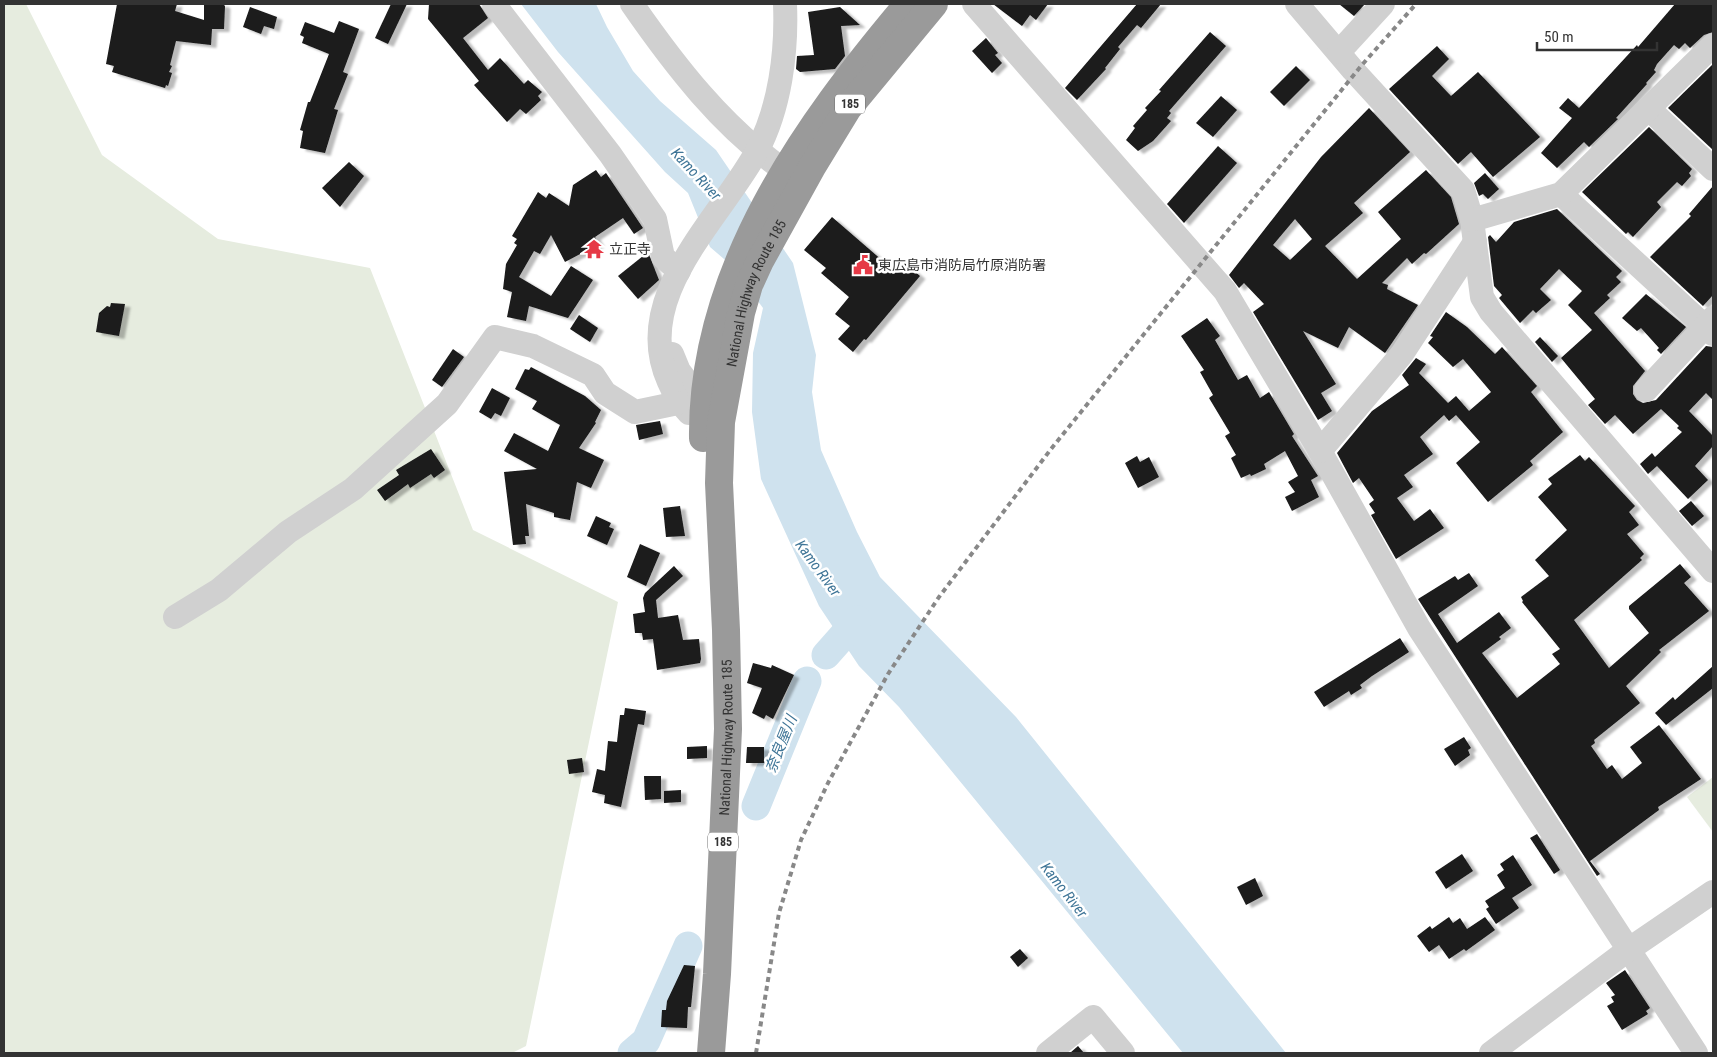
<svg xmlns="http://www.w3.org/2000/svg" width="1717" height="1057" font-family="'Roboto Condensed','Noto Sans JP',sans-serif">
<defs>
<filter id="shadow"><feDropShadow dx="5.5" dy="3" stdDeviation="1" flood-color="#0004"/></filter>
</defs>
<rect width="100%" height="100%" fill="#fff"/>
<g fill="#e6ecdf">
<polygon points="4,4 26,4 102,155 218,239 370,268 473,530 618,602 526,1046 512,1053 4,1053"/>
<polygon points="1713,777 1713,832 1687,797"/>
</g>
<polygon fill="#cfe2ee" points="521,4 596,4 607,27 633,71 660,101 716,150 793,263 816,355 812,392 821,450 857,532 880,577 1016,717 1286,1053 1183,1053 899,707 859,666 819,606 761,479 752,412 753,353 763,308 731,265 710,247 688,193 665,172 558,52"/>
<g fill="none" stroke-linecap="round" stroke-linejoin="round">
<g stroke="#cfe2ee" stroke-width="29">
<polyline points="826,655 857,620"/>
<polyline points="756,806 807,681"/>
<polyline points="632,1053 646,1041 688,946"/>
</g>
</g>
<g fill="#1a1a1a" fill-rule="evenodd" filter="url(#shadow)">
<polygon points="117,4 177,4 175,11 204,20 204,4 223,4 225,6 224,29 212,29 211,45 176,41 170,65 172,66 169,72 172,73 168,86 166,85 165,88 112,72 114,66 106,64"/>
<polygon points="391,4 407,4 388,44 375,38"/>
<polygon points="429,4 479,4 488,18 463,38 488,70 500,58 524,84 528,80 542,92 538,96 541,100 526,114 520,109 507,122 474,85 479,81 428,19"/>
<polygon points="993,4 1048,4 1036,20 1030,15 1022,26"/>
<polygon points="1137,4 1161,4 1141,28 1137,25 1118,47 1120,49 1105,68 1106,69 1077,100 1065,88"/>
<polygon points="1339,4 1365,4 1354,16"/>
<polygon points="1675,4 1713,4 1713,32 1704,35 1690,48 1685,43 1679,49 1674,45 1657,64 1654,70 1656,72 1646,83 1647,84 1616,118 1618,119 1589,147 1584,142 1557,168 1541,153 1572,118 1559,108 1568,98 1579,108 1637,45 1638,47"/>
<polygon points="250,7 277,17 274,29 264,26 261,34 243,27"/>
<polygon points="840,7 860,25 841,26 845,56 835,69 800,72 796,69 797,56 814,55 808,12"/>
<polygon points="339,21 359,29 343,72 348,74 334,109 338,110 325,153 300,148 303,131 300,130 308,102 310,102 329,54 302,43 304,37 300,35 305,22 334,33"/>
<polygon points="1210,32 1226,46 1169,111 1171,113 1167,118 1171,121 1153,141 1138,151 1126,140 1135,128 1133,126 1147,110 1145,108 1161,91 1159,90"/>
<polygon points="986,38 998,53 995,55 1002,63 992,73 972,51"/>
<polygon points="1437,46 1449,59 1432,76 1451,96 1478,72 1540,137 1493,177 1471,152 1458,164 1389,89"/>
<polygon points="1713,64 1713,150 1668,108"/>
<polygon points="1296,66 1310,80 1284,106 1270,92"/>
<polygon points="1221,96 1237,110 1213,137 1196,123"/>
<path d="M1369 108 1410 152 1354 203 1363 213 1325 246 1357 279 1401 239 1378 212 1426 170 1451 197 1459 224 1426 254 1424 253 1412 264 1407 258 1382 283 1388 285 1387 289 1418 305 1385 353 1349 327 1338 348 1303 331 1336 384 1321 393 1332 411 1318 420 1253 312 1264 304 1244 283 1239 288 1229 275 1321 157ZM1295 219 1312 239 1290 260 1273 245Z"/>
<polygon points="1649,127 1692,169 1689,173 1691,176 1682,186 1677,182 1657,202 1661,207 1633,237 1628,232 1626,234 1582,192"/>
<polygon points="1218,146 1237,163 1184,223 1167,204"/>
<polygon points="349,162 364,176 340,207 322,188"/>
<polygon points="596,170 601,177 606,173 643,228 634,234 623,218 595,237 599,244 565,262 551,235 540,254 534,251 519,277 551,296 571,266 593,280 568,318 529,306 526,321 507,317 512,292 503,289 506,264 517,245 514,243 517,239 512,236 538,192 546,198 549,193 569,206 573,185"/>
<polygon points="1485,173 1499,189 1488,199 1483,194 1479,196 1474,183"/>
<polygon points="1713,186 1713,295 1703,306 1650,257 1691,216 1689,214"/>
<polygon points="1557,209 1622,271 1616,277 1621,282 1607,295 1610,298 1594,313 1645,371 1633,386 1633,394 1637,400 1643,403 1656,400 1706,346 1713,347 1713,400 1706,393 1689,411 1713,436 1713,446 1695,466 1708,480 1688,499 1657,466 1648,474 1640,464 1652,453 1655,457 1682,432 1677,428 1679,426 1661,409 1633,434 1615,415 1605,424 1588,405 1595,399 1561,358 1592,330 1568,305 1582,291 1559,269 1540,289 1551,300 1536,313 1533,310 1520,323 1499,298 1502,295 1494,286 1488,237 1490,235 1496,242 1514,222"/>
<polygon points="832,217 891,268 899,258 920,276 866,340 864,339 853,352 838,339 850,326 835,314 849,297 821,273 826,268 804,250"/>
<polygon points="648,252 659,280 638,299 618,276"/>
<polygon points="1646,294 1686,327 1661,354 1657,350 1659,348 1641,328 1637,331 1622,318"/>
<polygon points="111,303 125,304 119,336 96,332 99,313 107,306 110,307"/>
<polygon points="1446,312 1467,327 1495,354 1502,347 1537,386 1531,392 1563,432 1530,461 1533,465 1488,502 1456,463 1480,442 1456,415 1449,421 1444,415 1420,437 1433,454 1404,475 1413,487 1397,498 1414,521 1430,509 1444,528 1396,559 1371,515 1375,513 1369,504 1374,500 1359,478 1353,483 1337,453 1372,411 1409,385 1402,375 1416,358 1426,364 1419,373 1448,403 1456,396 1469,411 1491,392 1463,359 1453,367 1428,343 1433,337 1430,336"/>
<polygon points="579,315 598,328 590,342 570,329"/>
<polygon points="1207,318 1220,336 1215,340 1238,380 1247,375 1260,398 1269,392 1294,434 1292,436 1318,476 1311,480 1319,497 1292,511 1285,497 1295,492 1288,482 1298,476 1285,451 1264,464 1266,469 1251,476 1250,474 1241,478 1231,458 1236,455 1225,436 1230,433 1209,398 1213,395 1200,372 1204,370 1181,336"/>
<polygon points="1540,337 1558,356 1552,362 1535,342"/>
<polygon points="453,349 464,357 442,387 432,380"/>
<polygon points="531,367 585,396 601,410 595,422 596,423 579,448 604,460 591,488 577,482 570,520 554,517 554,513 526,504 529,536 525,536 526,544 513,545 504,472 537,469 504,451 514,433 548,451 560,425 532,409 537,401 515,389 525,369 529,370"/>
<polygon points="492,388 510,398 501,416 495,413 491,419 479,412"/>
<polygon points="660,421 663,434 639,440 636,425"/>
<polygon points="431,449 445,470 434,478 431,474 410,488 408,484 385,501 377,490 399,475 396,470"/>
<polygon points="1580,455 1585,461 1589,457 1635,506 1629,512 1639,525 1627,534 1644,554 1640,558 1642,560 1574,620 1609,668 1649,633 1629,609 1629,606 1680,564 1691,577 1684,583 1709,611 1659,650 1661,652 1626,686 1640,703 1594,740 1595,743 1591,746 1607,769 1612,765 1622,779 1642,763 1630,747 1659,725 1701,779 1658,807 1659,810 1590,861 1600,874 1597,876 1418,599 1455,576 1458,580 1469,573 1478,586 1438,614 1457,643 1499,612 1511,628 1499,637 1501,639 1482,653 1517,698 1560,664 1552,654 1560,649 1522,602 1523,601 1521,597 1549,576 1535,560 1567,530 1538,497 1552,484 1548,479"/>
<polygon points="1137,456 1140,462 1149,457 1159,477 1138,488 1125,463"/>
<polygon points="1691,501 1704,516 1692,526 1679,511"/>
<polygon points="680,506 685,536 666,537 663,508"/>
<polygon points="596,516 611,523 609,527 614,529 607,545 587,536"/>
<polygon points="640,544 660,553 646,586 627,577"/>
<polygon points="674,566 683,576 656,600 658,618 678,615 683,640 699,639 701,659 700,663 657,670 653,639 643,640 642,633 635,633 633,614 645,612 643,598 645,593"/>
<polygon points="1400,638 1409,652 1372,676 1360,685 1362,688 1351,695 1349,691 1324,707 1314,692"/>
<polygon points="753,663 771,668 772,665 794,675 773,719 766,715 764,719 752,713 762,688 747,683"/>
<polygon points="1713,666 1713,688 1666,725 1655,713 1673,697 1675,700"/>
<polygon points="625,708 646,711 644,725 638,724 621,807 604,803 605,795 592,792 597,769 605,771 608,741 617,742 620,715 624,715"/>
<polygon points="1464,737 1471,748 1468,750 1470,755 1455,766 1444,749"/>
<polygon points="707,746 707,758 687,759 687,747"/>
<polygon points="747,747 764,747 764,763 746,763"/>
<polygon points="582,758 584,772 569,774 567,760"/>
<polygon points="644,776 661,776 661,799 645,800"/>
<polygon points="681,790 681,802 664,803 664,791"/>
<polygon points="1537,834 1560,870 1554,874 1530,838"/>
<polygon points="1462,854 1473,871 1446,889 1435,872"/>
<polygon points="1513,855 1532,885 1512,898 1519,908 1496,924 1486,909 1489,907 1485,901 1505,888 1497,875 1504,870 1500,864"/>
<polygon points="1255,878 1263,896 1246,905 1237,887"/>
<polygon points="1449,917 1453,923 1460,918 1467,929 1485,917 1495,930 1466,951 1464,949 1449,959 1439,945 1429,952 1417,936 1430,926 1432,929"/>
<polygon points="1020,949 1028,958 1018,967 1010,957"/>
<polygon points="684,965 695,966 691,1007 688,1007 687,1028 661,1027 662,1010 666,1010 667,1001"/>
<polygon points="1625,970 1650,1008 1646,1011 1648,1014 1622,1030 1607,1006 1614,1002 1611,997 1615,995 1606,983"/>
<polygon points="1078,1046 1084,1053 1070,1053"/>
</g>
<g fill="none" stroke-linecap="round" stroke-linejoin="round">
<g stroke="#d0d0d0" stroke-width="24">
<polyline points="494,4 610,154 655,219 663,257 679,271"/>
<path d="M632 4C675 66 722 127 785 171"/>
<polyline points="974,4 1225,291 1320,451 1419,628 1696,1053"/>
<polyline points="1297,4 1353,70 1463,190 1472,220 1482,297 1491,312 1713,571"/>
<polyline points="1339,52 1383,4"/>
<polyline points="1650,110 1713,169"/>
<polyline points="1561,194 1713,334"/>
<polyline points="1472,220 1561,194 1713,45"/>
<polyline points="672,354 679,371 704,404 717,407"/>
<polyline points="1646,390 1713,318"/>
<path d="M689 413C679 403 674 394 669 382 630 297 720 219 757 151 780 108 787 52 785 4"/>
<polyline points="1320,451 1402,354 1475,242"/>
<polyline points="175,617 219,590 288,532 353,489 447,404 495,337 533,346 593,375 605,393 635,412 678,403"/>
<polyline points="1048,1053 1093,1017 1123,1053"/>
<polyline points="1491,1053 1628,950 1713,892"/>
</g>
<g stroke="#9a9a9a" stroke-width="28">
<path d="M703 438C701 271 805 126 908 4"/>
<path id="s1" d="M711 1053 717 974 728 729 726 630 719 483 721 422 741 313 749 285 760 261 812 167 848 108 934 4"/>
</g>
<polyline stroke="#888" stroke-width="4" stroke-dasharray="5 4" stroke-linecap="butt" points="756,1053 779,913 801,840 828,783 888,674 939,597 1051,449 1361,66 1416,4"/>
</g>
<defs>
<symbol id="temple-bare" viewBox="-9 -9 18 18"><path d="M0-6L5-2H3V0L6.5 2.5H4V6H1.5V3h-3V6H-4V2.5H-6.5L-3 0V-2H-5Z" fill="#e63946" stroke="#fff" stroke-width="2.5" paint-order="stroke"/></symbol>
<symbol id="civic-bare" viewBox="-9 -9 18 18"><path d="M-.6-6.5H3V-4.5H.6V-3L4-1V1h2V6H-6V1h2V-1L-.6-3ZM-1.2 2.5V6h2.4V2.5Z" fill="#e63946" stroke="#fff" stroke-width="2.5" paint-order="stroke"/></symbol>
</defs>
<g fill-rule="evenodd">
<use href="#temple-bare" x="580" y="235" width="28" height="28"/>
<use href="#civic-bare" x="849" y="251" width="28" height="28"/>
</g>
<g text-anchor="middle" stroke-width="5" stroke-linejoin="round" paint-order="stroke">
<g fill="#fff" stroke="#707070" stroke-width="1">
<rect x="835" y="94.5" width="30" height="19" rx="4"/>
<rect x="708" y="832.5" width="30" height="19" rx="4"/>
</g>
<g font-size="12" font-weight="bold" fill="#333">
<text x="850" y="108">185</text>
<text x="723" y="846">185</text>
</g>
<g font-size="14" fill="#333" stroke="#fff" text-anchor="start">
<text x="609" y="254">立正寺</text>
<text x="878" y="270">東広島市消防局竹原消防署</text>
</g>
<g font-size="14" fill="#333" stroke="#fff">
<text dy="5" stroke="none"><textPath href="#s1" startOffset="766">National Highway Route 185</textPath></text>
<text dy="5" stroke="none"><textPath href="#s1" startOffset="316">National Highway Route 185</textPath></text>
</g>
<g font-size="15" font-style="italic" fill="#3f7597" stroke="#fff">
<text transform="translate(696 174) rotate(47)" y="5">Kamo River</text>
<text transform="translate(818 568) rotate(54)" y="5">Kamo River</text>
<text transform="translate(781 744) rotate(-68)" y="5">奈良屋川</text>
<text transform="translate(1064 890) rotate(52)" y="5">Kamo River</text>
</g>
</g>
<rect width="1717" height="1057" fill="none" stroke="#333333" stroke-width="10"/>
<path d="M1537 42v8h120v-8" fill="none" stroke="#333333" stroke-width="2.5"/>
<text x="1544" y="42" font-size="15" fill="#333333" stroke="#ffffff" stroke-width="4" paint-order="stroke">50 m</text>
</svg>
